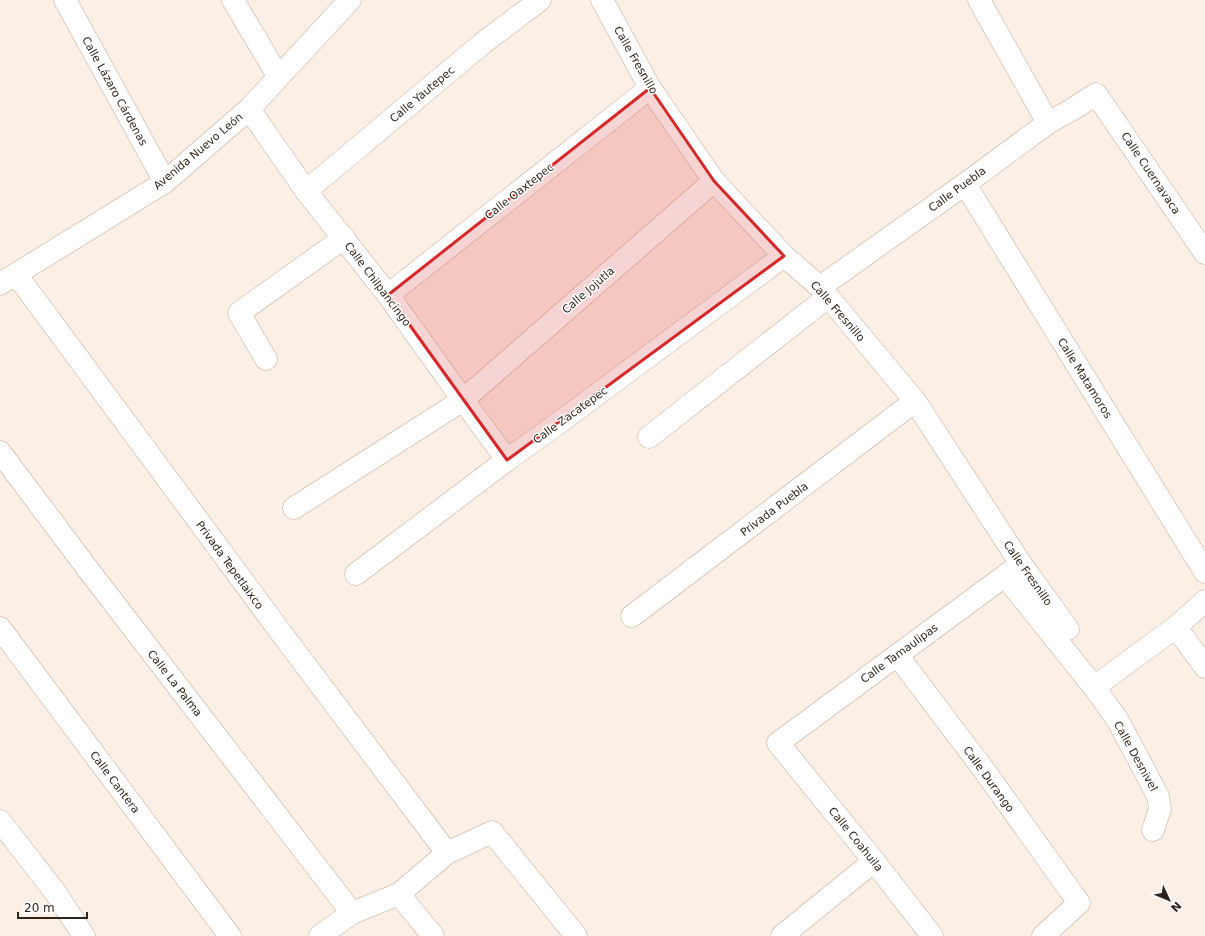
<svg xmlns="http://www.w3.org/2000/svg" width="1205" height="936" font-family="'DejaVu Sans',sans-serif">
<rect width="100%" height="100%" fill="#fcf0e6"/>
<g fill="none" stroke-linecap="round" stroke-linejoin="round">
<defs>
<g id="minor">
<polyline points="65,0 165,182"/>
<polyline points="233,0 278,76"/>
<polyline points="602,0 650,88 714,181 784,256 820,287 915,401 1021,564 1068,629"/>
<polyline points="979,0 1048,123"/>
<polyline points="249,109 306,191 388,295 463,400 507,460"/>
<polyline points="965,184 1205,572"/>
<polyline points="306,191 483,43 540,0"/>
<polyline points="16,274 282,634 447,853"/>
<polyline points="820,287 965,184 1048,123 1073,109 1096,94 1205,253"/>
<polyline points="388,295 650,88"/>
<polyline points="266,359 239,313 344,238"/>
<polyline points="649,437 828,297"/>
<polyline points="0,452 90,572 352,913"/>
<polyline points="294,508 463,400 714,181"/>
<polyline points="356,574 507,460 549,430 784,256"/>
<polyline points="1005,576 1094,687 1117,719 1158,796 1160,809 1153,830"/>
<polyline points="632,616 915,401"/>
<polyline points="1176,627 1205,667"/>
<polyline points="0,628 230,936"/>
<polyline points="897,655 984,770 1079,903 1043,936"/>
<polyline points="1094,687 1176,627 1205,601"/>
<polyline points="0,821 55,892 84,936"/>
<polyline points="399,894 433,936"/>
<polyline points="320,936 352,913 399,894 447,853 492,832 576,936"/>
<polyline points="782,936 874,861"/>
<polyline points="932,936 874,861 778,743 1021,564"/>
</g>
<polyline id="major" points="0,284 165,182 249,109 350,0"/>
</defs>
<use href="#minor" stroke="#c5a892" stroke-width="23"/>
<use href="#major" stroke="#c5a892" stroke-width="23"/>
<use href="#minor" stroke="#fff" stroke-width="22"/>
<use href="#major" stroke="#fff" stroke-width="22"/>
</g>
<path fill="#d62828" fill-opacity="0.2" stroke="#d62828" stroke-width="3" stroke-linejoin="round" d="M650 88 714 181 784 256 507 460 388 295Z"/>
<g text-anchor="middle" stroke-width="3" stroke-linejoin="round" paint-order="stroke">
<g font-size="11" fill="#2f241b" stroke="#fff">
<text transform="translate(636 60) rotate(60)" y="4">Calle Fresnillo</text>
<text transform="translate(115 91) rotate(61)" y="4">Calle Lázaro Cárdenas</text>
<text transform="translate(422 94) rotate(-40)" y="4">Calle Yautepec</text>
<text transform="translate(198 151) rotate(-40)" y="4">Avenida Nuevo León</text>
<text transform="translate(1151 173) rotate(56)" y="4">Calle Cuernavaca</text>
<text transform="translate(957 189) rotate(-36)" y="4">Calle Puebla</text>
<text transform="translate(519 191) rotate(-38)" y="4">Calle Oaxtepec</text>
<text transform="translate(378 284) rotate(53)" y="4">Calle Chilpancingo</text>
<text transform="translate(588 290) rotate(-41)" y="4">Calle Jojutla</text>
<text transform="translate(838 311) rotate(49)" y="4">Calle Fresnillo</text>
<text transform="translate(1085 378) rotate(58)" y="4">Calle Matamoros</text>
<text transform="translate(570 415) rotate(-36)" y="4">Calle Zacatepec</text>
<text transform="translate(774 509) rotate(-37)" y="4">Privada Puebla</text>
<text transform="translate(230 565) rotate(54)" y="4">Privada Tepetlaixco</text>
<text transform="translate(1028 573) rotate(55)" y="4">Calle Fresnillo</text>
<text transform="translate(899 653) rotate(-36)" y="4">Calle Tamaulipas</text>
<text transform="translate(175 683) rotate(52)" y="4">Calle La Palma</text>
<text transform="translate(1136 756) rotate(61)" y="4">Calle Desnivel</text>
<text transform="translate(989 779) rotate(54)" y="4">Calle Durango</text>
<text transform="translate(115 782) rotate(53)" y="4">Calle Cantera</text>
<text transform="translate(856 839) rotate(51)" y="4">Calle Coahuila</text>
</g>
</g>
<g transform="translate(1169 900) rotate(134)" stroke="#ffffff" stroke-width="3" paint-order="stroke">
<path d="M0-3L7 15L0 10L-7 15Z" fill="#2f241b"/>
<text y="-6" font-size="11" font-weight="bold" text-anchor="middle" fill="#2f241b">N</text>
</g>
<path d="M18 912v6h69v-6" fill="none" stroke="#2f241b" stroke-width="2"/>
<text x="24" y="912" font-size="12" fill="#2f241b" stroke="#ffffff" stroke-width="3" paint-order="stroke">20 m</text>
</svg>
